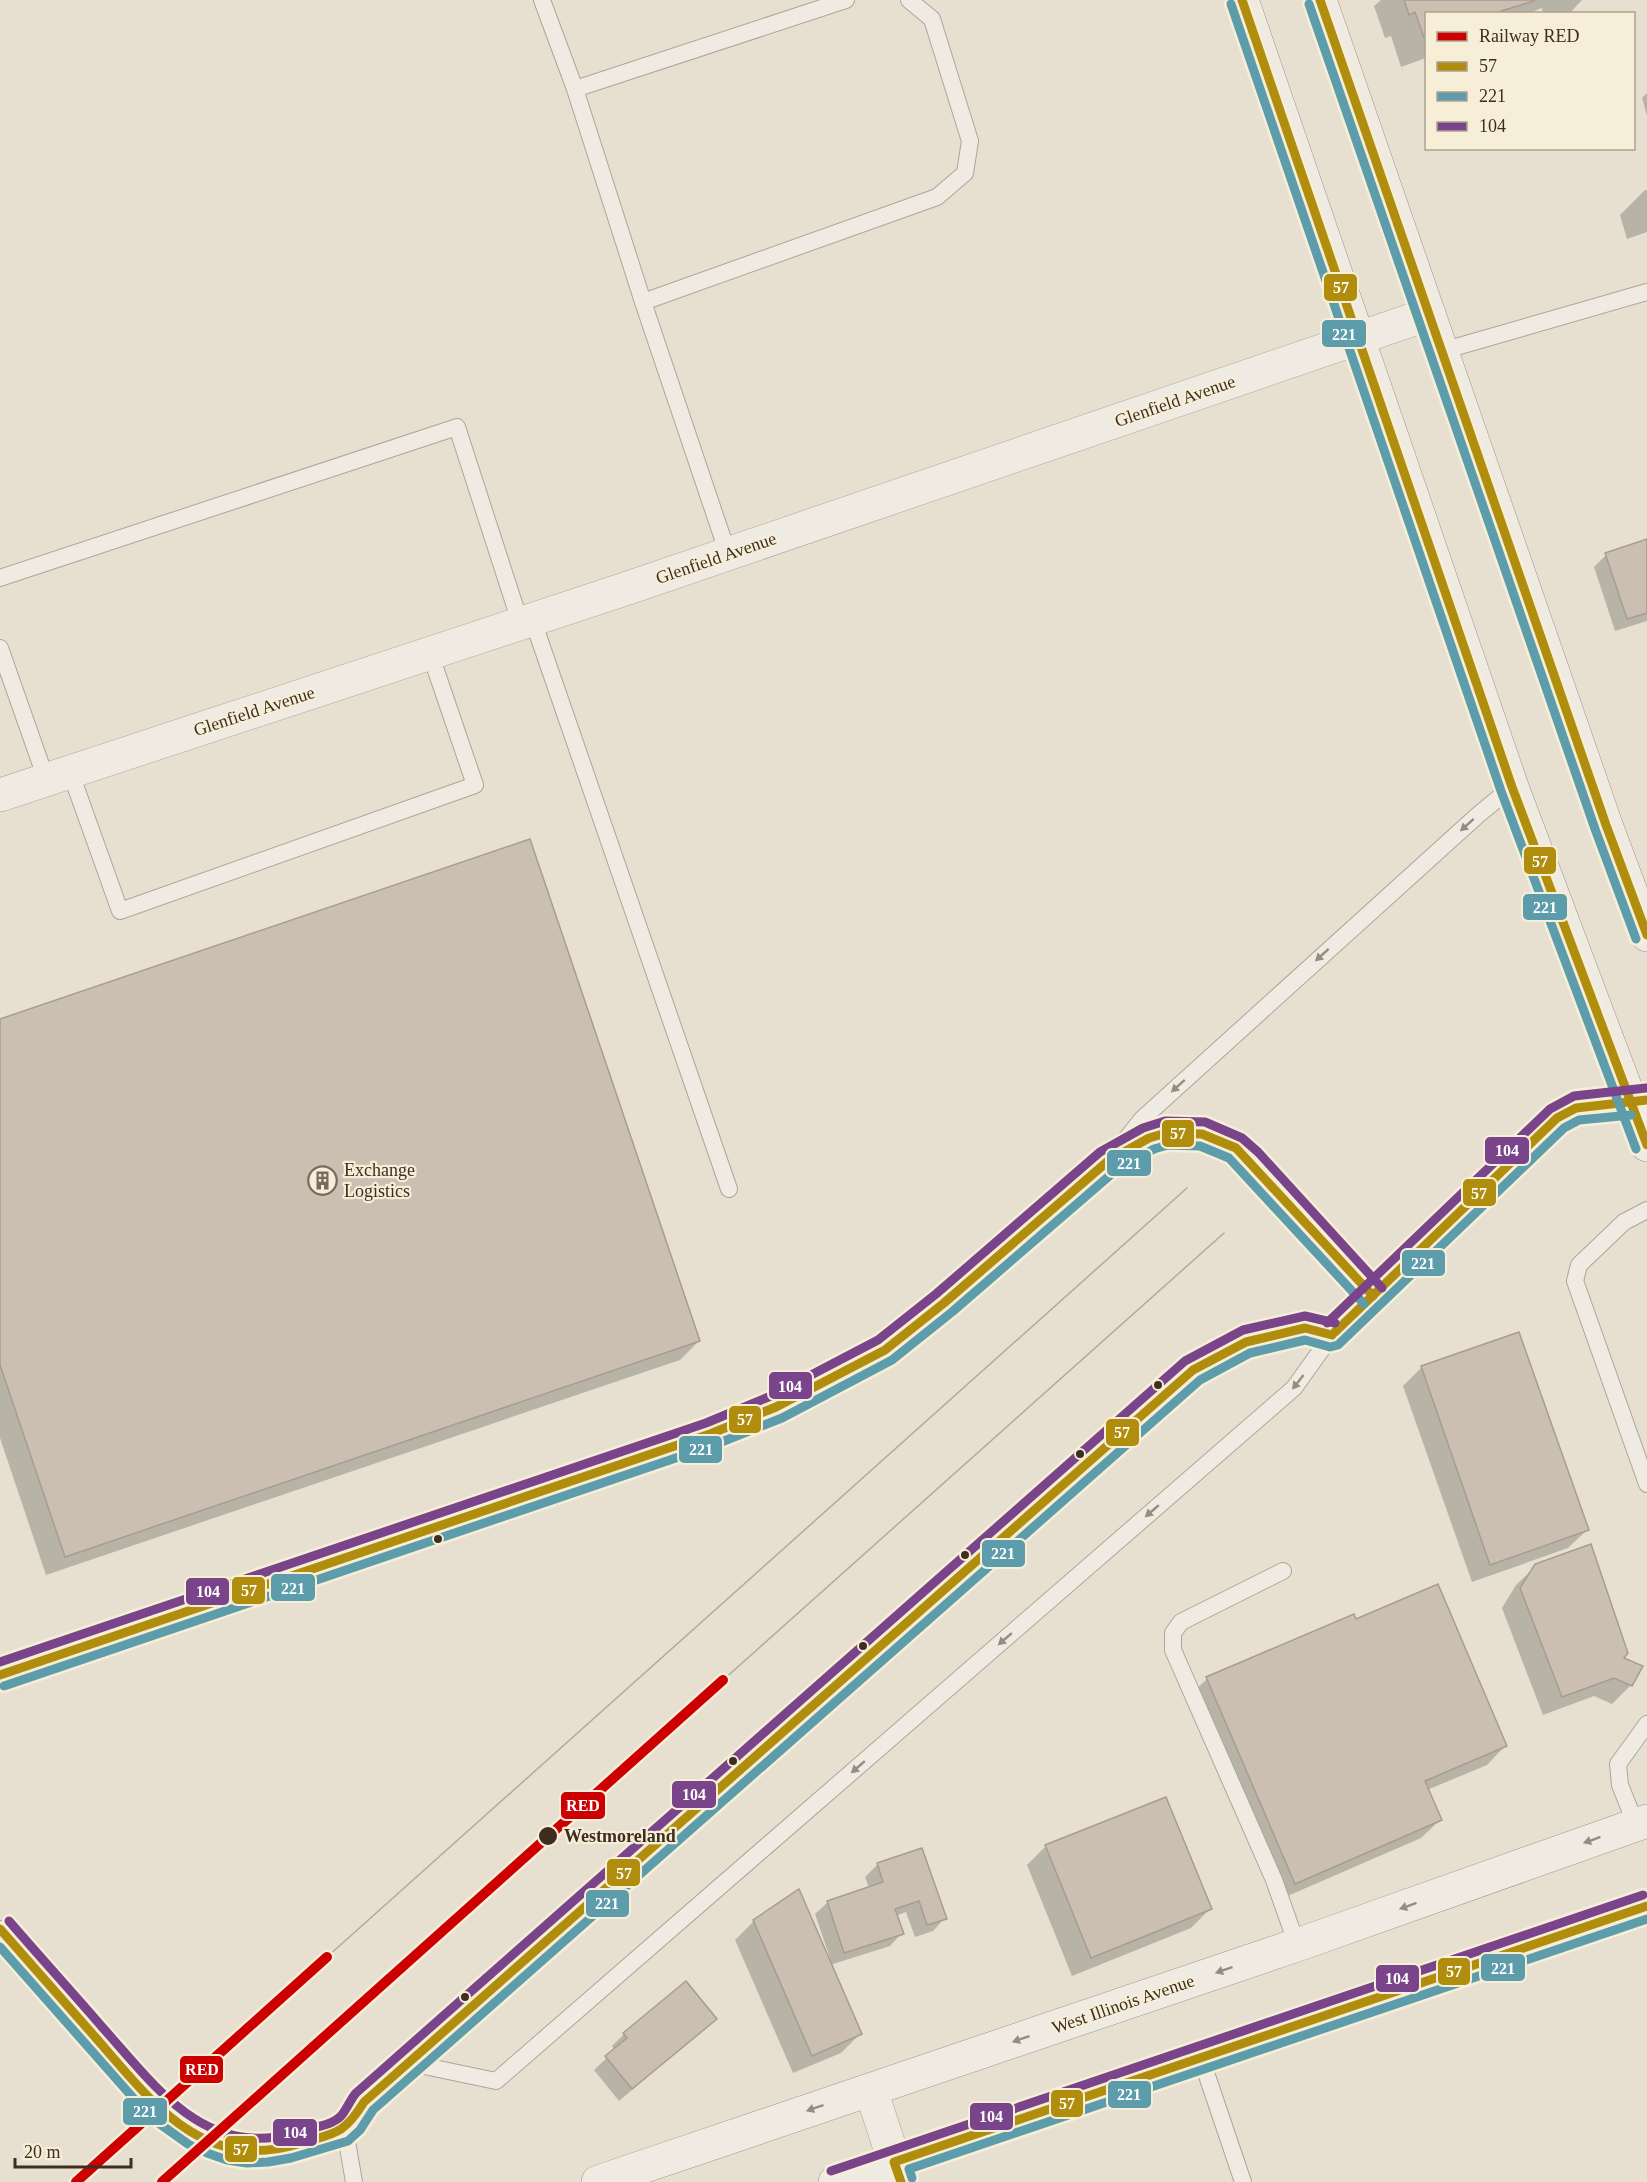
<svg xmlns="http://www.w3.org/2000/svg" width="1647" height="2182" font-family="Georgia,serif">
<rect width="100%" height="100%" fill="#e7e0d1"/>
<g fill="#0003">
<polygon points="1381,0 1582,0 1569,14 1543,14 1542,8 1527,14 1523,14 1522,11 1519,14 1426,14 1426,58 1401,67 1391,36 1385,38 1374,6"/>
<polygon points="1647,93 1647,116 1642,98"/>
<polygon points="1645,190 1647,190 1647,232 1627,239 1620,215"/>
<polygon points="1647,541 1647,621 1615,631 1594,567 1606,555"/>
<polygon points="0,1021 699,1341 680,1360 46,1575 0,1438"/>
<polygon points="1422,1367 1587,1530 1568,1548 1472,1582 1403,1386"/>
<polygon points="1536,1566 1622,1659 1631,1685 1612,1704 1594,1696 1543,1715 1502,1608 1516,1585"/>
<polygon points="1207,1679 1505,1746 1487,1765 1427,1790 1440,1820 1421,1838 1276,1901 1188,1697"/>
<polygon points="1046,1846 1210,1909 1191,1928 1072,1976 1027,1865"/>
<polygon points="878,1864 945,1918 933,1931 915,1937 906,1912 896,1916 902,1933 890,1946 830,1965 860,2034 841,2053 793,2073 735,1940 754,1921 827,1958 830,1958 815,1914 828,1902 869,1888 865,1877"/>
<polygon points="715,2019 619,2101 594,2070 615,2050 612,2046 624,2034"/>
</g>
<g fill="#cbbfb2" stroke="#a89c90" stroke-width="1.5">
<polygon points="1404,0 1534,0 1534,1 1501,11 1502,14 1426,14 1426,43 1415,12 1409,15"/>
<polygon points="1647,539 1647,613 1627,619 1605,553"/>
<polygon points="530,839 700,1341 65,1557 0,1365 0,1019"/>
<polygon points="1519,1332 1589,1530 1490,1565 1421,1366"/>
<polygon points="1591,1544 1628,1653 1624,1658 1643,1666 1632,1686 1614,1678 1562,1697 1520,1588 1535,1564"/>
<polygon points="1438,1584 1507,1746 1425,1781 1442,1820 1295,1884 1206,1677 1354,1614 1356,1619"/>
<polygon points="1166,1797 1212,1909 1091,1958 1045,1845"/>
<polygon points="922,1848 947,1919 927,1925 919,1901 895,1909 904,1934 844,1953 827,1901 883,1882 877,1863"/>
<polygon points="799,1889 862,2034 812,2056 753,1920"/>
<polygon points="686,1981 717,2019 632,2089 605,2056 627,2038 623,2033"/>
</g>
<g fill="none" stroke-linecap="round" stroke-linejoin="round">
<defs>
<g id="service">
<polyline points="542,0 575,89 643,302 728,554"/>
<polyline points="575,89 846,0"/>
<polyline points="643,302 937,197 965,173 970,141 932,19 909,0"/>
<polyline points="1442,351 1647,292"/>
<polyline points="0,578 457,427 520,622"/>
<polyline points="532,618 729,1189"/>
<polyline points="0,648 46,779"/>
<polyline points="70,771 120,911 475,785 430,653"/>
<polyline points="1114,1154 1142,1119 1478,815 1512,787"/>
<polyline points="1647,1210 1624,1222 1579,1265 1575,1281 1647,1484"/>
<polyline points="1283,1571 1181,1622 1173,1633 1173,1650 1274,1880 1297,1945"/>
<polyline points="0,1675 710,1434 776,1407 885,1350 944,1303 1108,1161 1149,1138 1166,1133 1202,1134 1219,1140 1236,1148 1249,1160 1373,1296"/>
<polyline points="1636,1825 1620,1785 1618,1764 1647,1724"/>
<path d="M0 1929 158 2108C210 2149 246 2163 311 2140 320 2137 338 2135 345 2128 353 2122 359 2110 364 2102L1193 1370 1246 1342 1305 1328 1332 1335"/>
<polyline points="1201,2058 1243,2182"/>
<polyline points="410,2063 496,2081 1294,1388 1332,1335 1557,1118 1576,1108 1630,1103"/>
<polyline points="345,2130 354,2182"/>
</g>
<polyline id="minor" points="871,2090 901,2182"/>
<polyline id="tertiary" points="0,795 628,588 1429,314"/>
<g id="secondary">
<polyline points="1242,0 1512,787 1647,1145"/>
<polyline points="1320,0 1606,825 1647,935"/>
<polyline points="598,2182 1297,1945 1647,1821"/>
<polyline points="835,2182 1647,1906"/>
</g>
</defs>
<use href="#service" stroke="#ada599" stroke-width="18"/>
<use href="#minor" stroke="#ada599" stroke-width="34"/>
<use href="#tertiary" stroke="#ada599" stroke-width="34"/>
<use href="#secondary" stroke="#9c958a" stroke-width="34"/>
<use href="#service" stroke="#efebe3" stroke-width="16"/>
<use href="#minor" stroke="#efebe3" stroke-width="33"/>
<use href="#tertiary" stroke="#efebe3" stroke-width="33"/>
<use href="#secondary" stroke="#efebe3" stroke-width="33"/>
<g stroke="#afaaa2" stroke-width="1.5">
<polyline points="723,1680 1224,1233"/>
<polyline points="327,1957 1187,1188"/>
</g>
<defs>
<g id="bus-1">
<polyline points="1242,0 1512,787 1647,1145"/>
<polyline points="1320,0 1606,825 1647,935"/>
<polyline points="1335,1332 1557,1118 1576,1108 1647,1100"/>
<polyline points="0,1675 710,1434 776,1407 885,1350 944,1303 1108,1161 1149,1138 1166,1133 1202,1134 1236,1148 1373,1296"/>
<path d="M0 1929C32 1965 64 2002 96 2038 152 2102 202 2173 298 2144 334 2133 343 2136 364 2102L1193 1370 1246 1342 1305 1328 1332 1335"/>
<polyline points="901,2182 894,2162 1647,1906"/>
</g>
<g id="bus-2">
<polyline points="1231,4 1501,791 1636,1149"/>
<polyline points="1309,4 1595,829 1636,939"/>
<polyline points="4,1686 714,1445 782,1418 892,1360 952,1312 1115,1171 1154,1149 1168,1145 1200,1146 1229,1158 1364,1304"/>
<polyline points="0,1947 150,2117 188,2144 207,2153 227,2160 247,2163 268,2162 291,2158 348,2141 360,2130 373,2110 1200,1380 1250,1353 1305,1340 1330,1347 1338,1345 1564,1128 1579,1120 1631,1115"/>
<polyline points="912,2178 909,2169 1647,1919"/>
</g>
<g id="bus-3">
<polyline points="1327,1323 1550,1109 1574,1096 1646,1088"/>
<polyline points="0,1662 706,1423 771,1396 878,1340 936,1294 1100,1152 1143,1128 1165,1121 1205,1122 1242,1138 1258,1152 1382,1288"/>
<path d="M9 1921C40 1957 72 1992 103 2028 155 2086 205 2159 294 2133 308 2128 330 2127 341 2116 347 2109 350 2100 356 2093L1185 1361 1243 1330 1305 1316 1335 1323"/>
<polyline points="831,2171 1643,1895"/>
</g>
</defs>
<use href="#bus-1" stroke="#f7eed8" stroke-width="14"/>
<use href="#bus-2" stroke="#f7eed8" stroke-width="14"/>
<use href="#bus-3" stroke="#f7eed8" stroke-width="14"/>
<use href="#bus-1" stroke="#b18d0d" stroke-width="9"/>
<use href="#bus-2" stroke="#5d9dab" stroke-width="9"/>
<use href="#bus-3" stroke="#794489" stroke-width="9"/>
<defs>
<g id="rail-1">
<polyline points="76,2182 327,1957"/>
<polyline points="162,2182 723,1680"/>
</g>
</defs>
<use href="#rail-1" stroke="#f7eed8" stroke-width="15"/>
<use href="#rail-1" stroke="#c00" stroke-width="10"/>
</g>
<defs><path id="oneway-solid" d="M-6-.8H1V-3.2L6.5 0L1 3.2V.8H-6Z" transform="scale(1.5)"/></defs>
<g fill="#968c82">
<use href="#oneway-solid" transform="translate(1467 825) rotate(138)"/>
<use href="#oneway-solid" transform="translate(1322 955) rotate(138)"/>
<use href="#oneway-solid" transform="translate(1178 1086) rotate(138)"/>
<use href="#oneway-solid" transform="translate(1298 1382) rotate(128)"/>
<use href="#oneway-solid" transform="translate(1152 1511) rotate(139)"/>
<use href="#oneway-solid" transform="translate(1005 1639) rotate(139)"/>
<use href="#oneway-solid" transform="translate(858 1767) rotate(139)"/>
<use href="#oneway-solid" transform="translate(1592 1840) rotate(160)"/>
<use href="#oneway-solid" transform="translate(1408 1906) rotate(160)"/>
<use href="#oneway-solid" transform="translate(1224 1970) rotate(161)"/>
<use href="#oneway-solid" transform="translate(1021 2039) rotate(161)"/>
<use href="#oneway-solid" transform="translate(815 2108) rotate(161)"/>
</g>
<defs>
<symbol id="building-ring" viewBox="-11 -11 22 22"><circle r="9.5" fill="#f7eed8" stroke="#786c5e" stroke-width="1.5"/><path d="M-4-6H4V6H1V3H-1V6H-4ZM-2.5-4.3h1.7v1.8h-1.7ZM.8-4.3h1.7v1.8H.8ZM-2.5-1h1.7V.8h-1.7ZM.8-1h1.7V.8H.8Z" fill="#786c5e"/></symbol>
</defs>
<g fill-rule="evenodd">
<use href="#building-ring" x="306" y="1164" width="33" height="33"/>
</g>
<g fill="#3d2e20" stroke="#f7eed8" stroke-width="2">
<circle cx="1158" cy="1385" r="5"/>
<circle cx="1080" cy="1454" r="5"/>
<circle cx="438" cy="1539" r="5"/>
<circle cx="965" cy="1555" r="5"/>
<circle cx="863" cy="1646" r="5"/>
<circle cx="733" cy="1761" r="5"/>
<circle cx="548" cy="1836" r="10"/>
<circle cx="465" cy="1997" r="5"/>
</g>
<g text-anchor="middle" stroke-width="4.5" stroke-linejoin="round" paint-order="stroke">
<g font-size="18" fill="#3d2e20" stroke="#f7eed8">
<text transform="translate(1175 401) rotate(-19)" y="6">Glenfield Avenue</text>
<text transform="translate(716 558) rotate(-19)" y="6">Glenfield Avenue</text>
<text transform="translate(254 711) rotate(-18)" y="6">Glenfield Avenue</text>
<text transform="translate(1123 2004) rotate(-19)" y="6">West Illinois Avenue</text>
</g>
<g font-size="18" fill="#3d2e20" stroke="#f7eed8" text-anchor="start">
<text x="344" y="1176">Exchange<tspan x="344" dy="21">Logistics</tspan></text>
</g>
<g font-size="18" font-weight="bold" fill="#3d2e20" stroke="#f7eed8" text-anchor="start">
<text x="564" y="1842">Westmoreland</text>
</g>
</g>
<g stroke="#f7eed8" stroke-width="2">
<rect x="1323" y="273" width="35" height="29" rx="6" fill="#b18d0d"/>
<rect x="1321" y="319" width="46" height="29" rx="6" fill="#5d9dab"/>
<rect x="1523" y="846" width="34" height="29" rx="6" fill="#b18d0d"/>
<rect x="1522" y="893" width="46" height="28" rx="6" fill="#5d9dab"/>
<rect x="1161" y="1119" width="34" height="29" rx="6" fill="#b18d0d"/>
<rect x="1484" y="1136" width="46" height="29" rx="6" fill="#794489"/>
<rect x="1106" y="1149" width="46" height="28" rx="6" fill="#5d9dab"/>
<rect x="1462" y="1178" width="35" height="29" rx="6" fill="#b18d0d"/>
<rect x="1401" y="1249" width="45" height="28" rx="6" fill="#5d9dab"/>
<rect x="768" y="1371" width="45" height="29" rx="6" fill="#794489"/>
<rect x="728" y="1405" width="34" height="29" rx="6" fill="#b18d0d"/>
<rect x="1105" y="1418" width="35" height="29" rx="6" fill="#b18d0d"/>
<rect x="678" y="1435" width="45" height="29" rx="6" fill="#5d9dab"/>
<rect x="981" y="1539" width="45" height="29" rx="6" fill="#5d9dab"/>
<rect x="270" y="1573" width="46" height="29" rx="6" fill="#5d9dab"/>
<rect x="231" y="1576" width="35" height="29" rx="6" fill="#b18d0d"/>
<rect x="185" y="1577" width="45" height="29" rx="6" fill="#794489"/>
<rect x="671" y="1780" width="46" height="29" rx="6" fill="#794489"/>
<rect x="560" y="1791" width="46" height="29" rx="6" fill="#c00"/>
<rect x="606" y="1858" width="35" height="29" rx="6" fill="#b18d0d"/>
<rect x="585" y="1889" width="45" height="29" rx="6" fill="#5d9dab"/>
<rect x="1480" y="1953" width="46" height="29" rx="6" fill="#5d9dab"/>
<rect x="1437" y="1957" width="34" height="29" rx="6" fill="#b18d0d"/>
<rect x="1375" y="1964" width="45" height="29" rx="6" fill="#794489"/>
<rect x="179" y="2055" width="45" height="29" rx="6" fill="#c00"/>
<rect x="1107" y="2080" width="45" height="29" rx="6" fill="#5d9dab"/>
<rect x="1050" y="2089" width="34" height="29" rx="6" fill="#b18d0d"/>
<rect x="122" y="2097" width="46" height="29" rx="6" fill="#5d9dab"/>
<rect x="969" y="2102" width="45" height="29" rx="6" fill="#794489"/>
<rect x="272" y="2118" width="46" height="29" rx="6" fill="#794489"/>
<rect x="224" y="2135" width="34" height="28" rx="6" fill="#b18d0d"/>
</g>
<g font-size="16" text-anchor="middle" font-weight="bold" fill="#fff">
<text x="1341" y="293">57</text>
<text x="1344" y="340">221</text>
<text x="1540" y="867">57</text>
<text x="1545" y="913">221</text>
<text x="1178" y="1139">57</text>
<text x="1507" y="1156">104</text>
<text x="1129" y="1169">221</text>
<text x="1479" y="1199">57</text>
<text x="1423" y="1269">221</text>
<text x="790" y="1392">104</text>
<text x="745" y="1425">57</text>
<text x="1122" y="1438">57</text>
<text x="701" y="1455">221</text>
<text x="1003" y="1559">221</text>
<text x="293" y="1594">221</text>
<text x="249" y="1596">57</text>
<text x="208" y="1597">104</text>
<text x="694" y="1800">104</text>
<text x="583" y="1811">RED</text>
<text x="624" y="1879">57</text>
<text x="607" y="1909">221</text>
<text x="1503" y="1974">221</text>
<text x="1454" y="1977">57</text>
<text x="1397" y="1984">104</text>
<text x="202" y="2075">RED</text>
<text x="1129" y="2100">221</text>
<text x="1067" y="2109">57</text>
<text x="145" y="2117">221</text>
<text x="991" y="2122">104</text>
<text x="295" y="2138">104</text>
<text x="241" y="2155">57</text>
</g>
<rect x="1425" y="12" width="210" height="138" fill="#f7eed8" stroke="#ada18e" stroke-width="1.5"/>
<rect x="1437" y="32" width="30" height="9" fill="#cc0000" stroke="#ada18e" stroke-width="1.5"/>
<text x="1479" y="42" font-size="18" fill="#3d2e20">Railway RED</text>
<rect x="1437" y="62" width="30" height="9" fill="#b18d0d" stroke="#ada18e" stroke-width="1.5"/>
<text x="1479" y="72" font-size="18" fill="#3d2e20">57</text>
<rect x="1437" y="92" width="30" height="9" fill="#5d9dab" stroke="#ada18e" stroke-width="1.5"/>
<text x="1479" y="102" font-size="18" fill="#3d2e20">221</text>
<rect x="1437" y="122" width="30" height="9" fill="#794489" stroke="#ada18e" stroke-width="1.5"/>
<text x="1479" y="132" font-size="18" fill="#3d2e20">104</text>
<path d="M15 2158v9h116v-9" fill="none" stroke="#3d2e20" stroke-width="3"/>
<text x="24" y="2158" font-size="18" fill="#3d2e20" stroke="#f7eed8" stroke-width="4.5" paint-order="stroke">20 m</text>
</svg>
